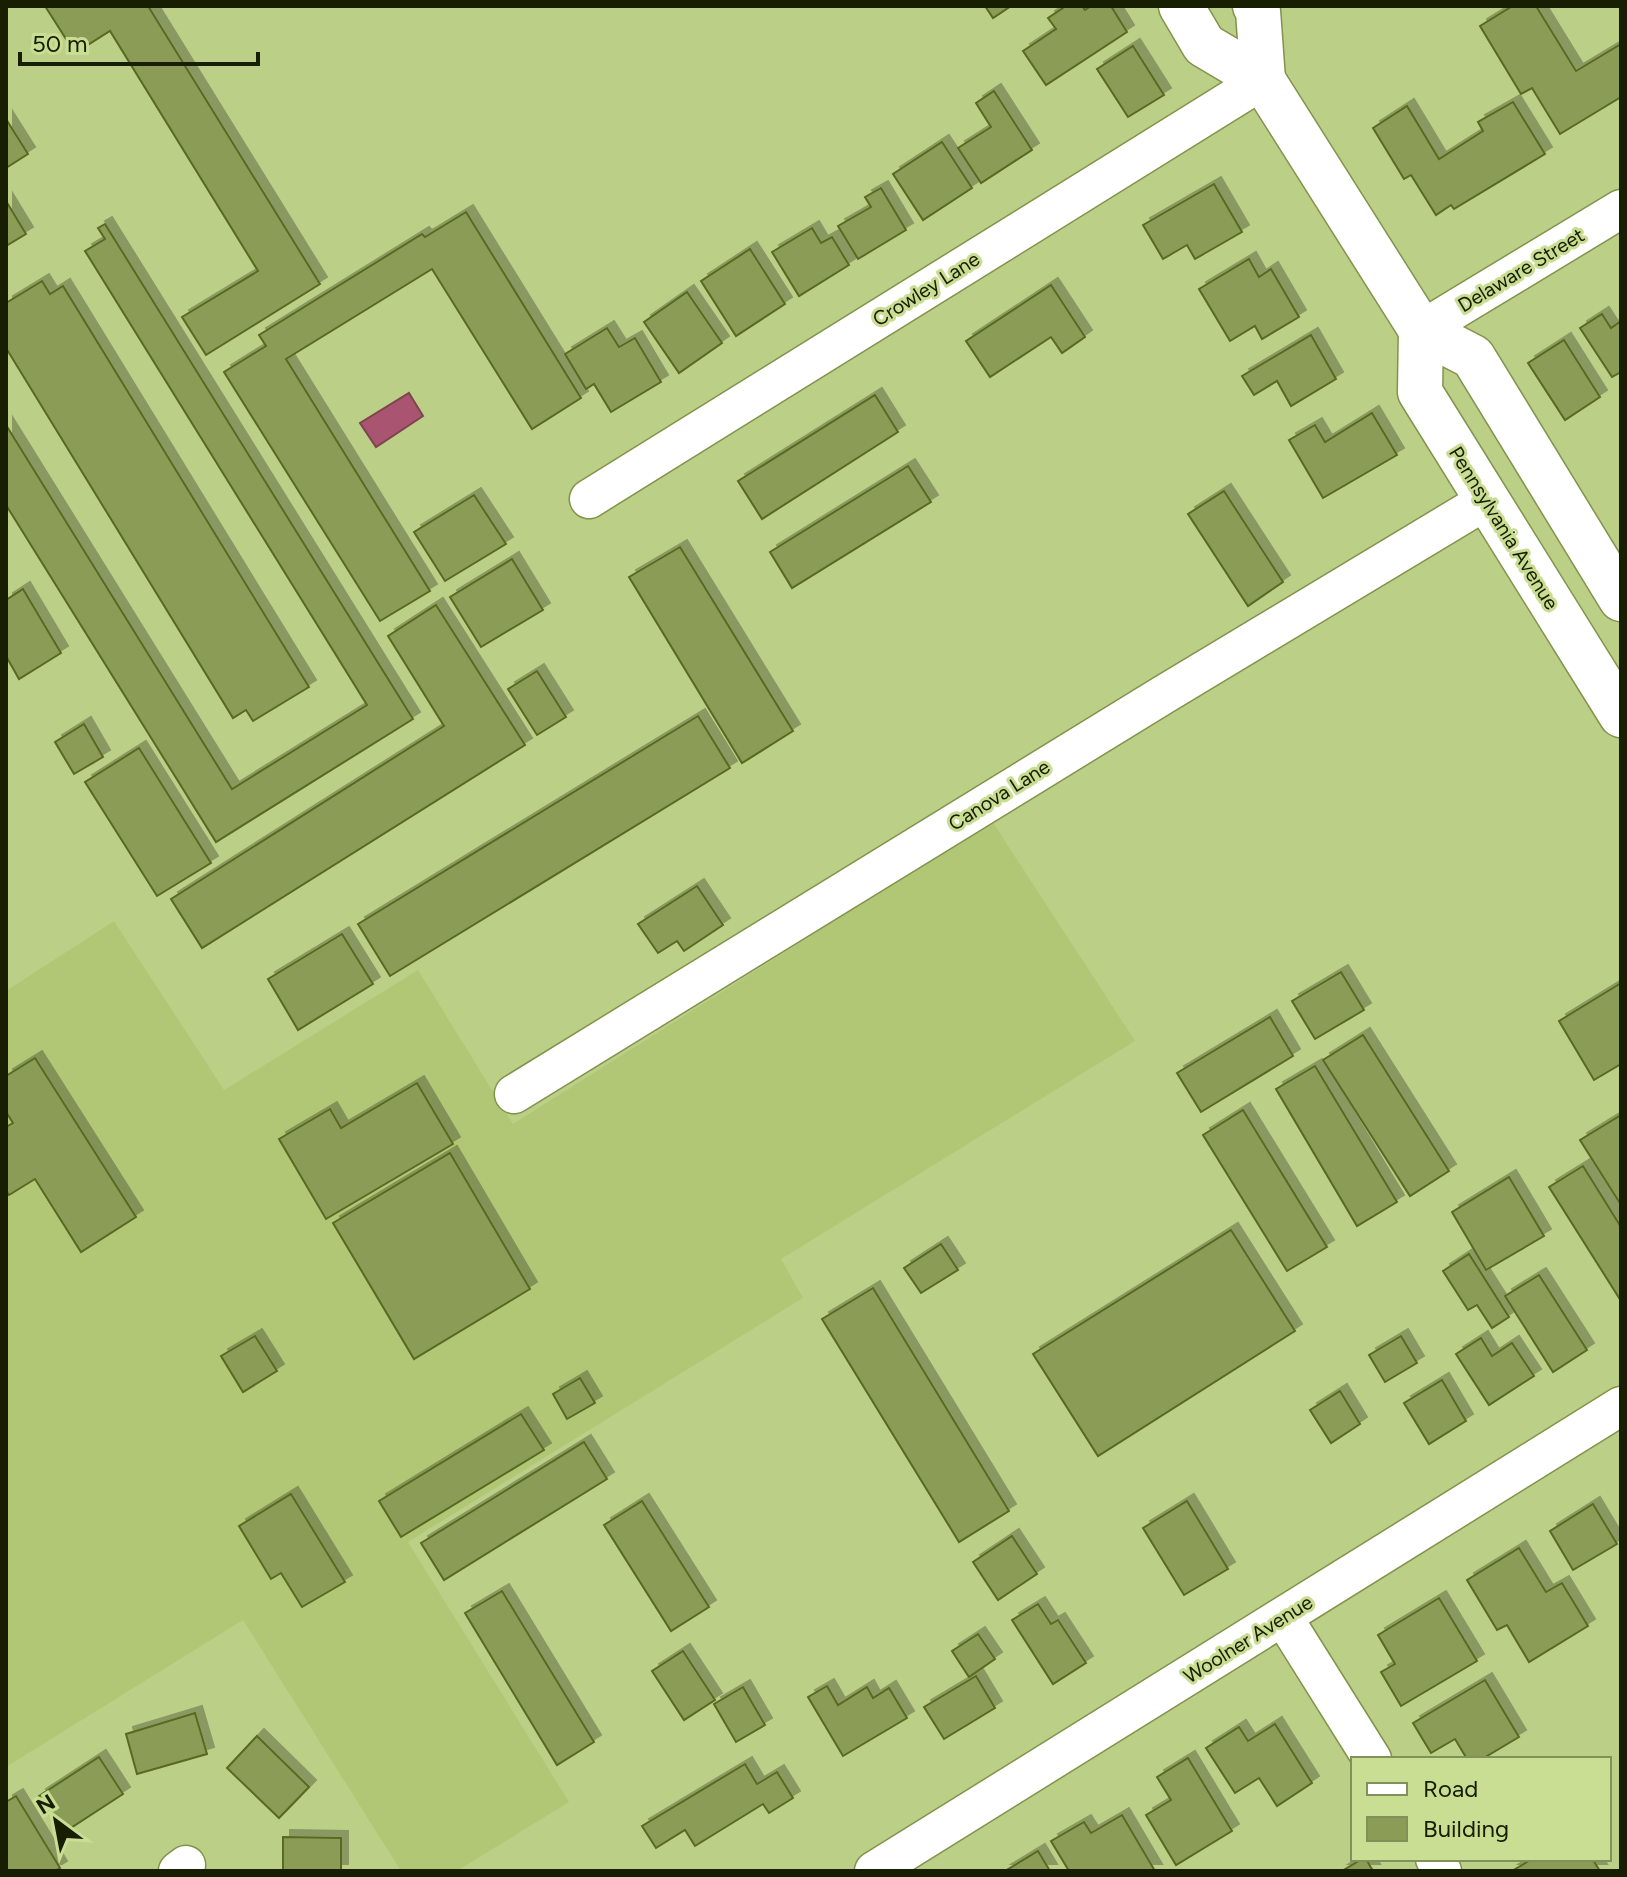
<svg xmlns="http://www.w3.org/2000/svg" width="1627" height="1877" font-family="Figtree,sans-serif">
<defs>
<filter id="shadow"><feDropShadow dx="7" dy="-7" stdDeviation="0" flood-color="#0004"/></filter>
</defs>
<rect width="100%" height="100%" fill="#bccf86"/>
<polygon fill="#b2c776" points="992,821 1135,1041 781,1259 803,1298 408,1542 569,1802 457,1871 401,1871 243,1620 6,1767 6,991 114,921 224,1090 418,970 513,1124"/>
<polygon fill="#a95571" stroke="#7e4450" stroke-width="2" points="409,393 423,416 376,447 360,423"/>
<g fill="#8a9c55" stroke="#5a6921" stroke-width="2" filter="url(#shadow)">
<polygon points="45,6 148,6 320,284 206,355 182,317 258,271 110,31 75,53"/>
<polygon points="985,6 1011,6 993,18"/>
<polygon points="1066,6 1082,6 1085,10 1091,6 1111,6 1127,32 1046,85 1023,51 1056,29 1048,18"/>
<polygon points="1507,6 1536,6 1576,71 1621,44 1621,97 1560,134 1532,88 1521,94 1480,26 1509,8"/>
<polygon points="1133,46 1164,95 1128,117 1097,69"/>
<polygon points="994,91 1032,150 981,183 958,148 991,127 976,103"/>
<polygon points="1513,102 1545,154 1454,209 1451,205 1436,215 1411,175 1404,179 1373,128 1407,106 1439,159 1483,131 1478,122"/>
<polygon points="6,119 28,154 6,168"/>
<polygon points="942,142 972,188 923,220 893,174"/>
<polygon points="1214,184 1242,232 1195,259 1187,245 1163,259 1143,225"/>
<polygon points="881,188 906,230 858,259 838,226 871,207 865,197"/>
<polygon points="6,201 26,234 6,246"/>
<polygon points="466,212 581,398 532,429 432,269 286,359 430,591 380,621 224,372 266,346 259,335 422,234 425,237"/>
<polygon points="105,224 413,719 216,842 6,505 6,425 232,789 367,705 85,251 105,239 98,228"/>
<polygon points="812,228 821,243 832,237 849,265 799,296 772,252"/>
<polygon points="750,249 785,304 736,336 701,281"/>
<polygon points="1249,259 1259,277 1271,269 1299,317 1262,339 1255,326 1230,341 1199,289"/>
<polygon points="42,281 50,294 63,286 309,687 253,721 246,710 233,718 6,348 6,303"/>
<polygon points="1051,285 1085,337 1062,353 1051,337 990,377 966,341"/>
<polygon points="687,292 722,343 679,373 644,322"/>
<polygon points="1602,314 1611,328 1621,321 1621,372 1612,377 1580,328"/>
<polygon points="607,328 619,347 635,338 661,382 611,412 594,384 586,389 565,354"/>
<polygon points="1311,335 1336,379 1291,406 1277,381 1254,395 1242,376"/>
<polygon points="1564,340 1600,397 1565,420 1528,363"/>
<polygon points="875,395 898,432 762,519 738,481"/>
<polygon points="1372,413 1397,455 1323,498 1289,440 1315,425 1325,442"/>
<polygon points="908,466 931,502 792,588 770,552"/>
<polygon points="1224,491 1283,582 1248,606 1188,514"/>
<polygon points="474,495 506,544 445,581 414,532"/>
<polygon points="680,547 793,731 742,763 629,577"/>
<polygon points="512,559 543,610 481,647 450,597"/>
<polygon points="23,589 61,653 19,679 6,656 6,600"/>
<polygon points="436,605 525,745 202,948 171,899 444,726 388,636"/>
<polygon points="537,671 566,717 537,735 508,689"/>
<polygon points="698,716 730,768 390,976 358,924"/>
<polygon points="84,724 103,757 74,774 55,742"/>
<polygon points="139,748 211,863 157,896 85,782"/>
<polygon points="697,886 723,925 684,951 677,941 658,953 638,924"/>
<polygon points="342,934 373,984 298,1030 268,979"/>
<polygon points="1341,972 1364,1010 1315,1039 1292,1001"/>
<polygon points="1621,983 1621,1064 1594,1080 1559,1021"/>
<polygon points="1270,1017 1293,1056 1201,1112 1177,1073"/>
<polygon points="1363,1035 1449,1171 1410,1196 1323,1060"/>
<polygon points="35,1058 136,1217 81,1252 35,1179 9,1195 6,1191 6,1127 13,1123 6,1112 6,1076"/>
<polygon points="1315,1066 1397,1202 1357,1226 1276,1089"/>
<polygon points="417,1083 453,1144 326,1219 279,1139 330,1109 341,1128"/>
<polygon points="1243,1110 1327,1247 1287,1271 1203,1135"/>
<polygon points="1621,1115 1621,1205 1580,1140"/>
<polygon points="450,1153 530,1289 414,1359 333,1223"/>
<polygon points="1583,1166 1621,1227 1621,1301 1549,1187"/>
<polygon points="1509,1177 1544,1236 1486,1270 1452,1212"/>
<polygon points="1231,1230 1295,1331 1098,1456 1033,1354"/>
<polygon points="941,1244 958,1270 921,1293 904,1268"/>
<polygon points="1469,1254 1509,1317 1492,1328 1477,1305 1468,1310 1443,1271"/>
<polygon points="1539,1275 1587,1350 1553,1372 1505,1296"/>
<polygon points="873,1288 1009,1511 959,1542 822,1319"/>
<polygon points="255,1336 277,1371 243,1392 221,1356"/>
<polygon points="1401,1336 1417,1363 1385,1382 1369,1355"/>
<polygon points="1481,1338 1492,1356 1512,1343 1534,1376 1489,1405 1456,1354"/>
<polygon points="580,1378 595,1403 567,1419 553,1394"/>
<polygon points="1442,1380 1466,1421 1429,1444 1404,1403"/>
<polygon points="1340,1391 1360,1424 1331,1443 1310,1410"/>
<polygon points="521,1414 544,1450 401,1537 379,1501"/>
<polygon points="584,1442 607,1479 444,1580 421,1543"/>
<polygon points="291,1494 345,1582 302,1607 281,1573 271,1579 239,1526"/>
<polygon points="642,1501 709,1607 671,1631 604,1525"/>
<polygon points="1187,1501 1228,1569 1184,1595 1143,1528"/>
<polygon points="1593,1504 1617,1544 1573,1570 1550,1531"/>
<polygon points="1012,1536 1037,1574 998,1600 973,1562"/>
<polygon points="1519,1548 1546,1592 1562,1583 1588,1626 1529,1662 1507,1625 1497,1630 1467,1580"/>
<polygon points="502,1591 594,1742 557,1765 465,1613"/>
<polygon points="1439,1598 1477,1661 1401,1706 1381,1672 1395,1664 1378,1635"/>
<polygon points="1038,1604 1051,1624 1058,1620 1086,1663 1053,1684 1012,1620"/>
<polygon points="978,1634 995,1659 969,1677 952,1651"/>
<polygon points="683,1651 715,1700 684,1720 652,1671"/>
<polygon points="976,1676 995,1708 944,1739 924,1707"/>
<polygon points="1485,1680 1519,1737 1482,1759 1467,1759 1455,1739 1431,1753 1413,1723"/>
<polygon points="827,1686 838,1705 867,1687 873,1698 889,1688 907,1718 843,1756 808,1697"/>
<polygon points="743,1687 765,1725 736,1742 714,1704"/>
<polygon points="195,1713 207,1754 137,1774 126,1734"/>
<polygon points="1275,1724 1312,1783 1277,1806 1259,1778 1235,1793 1206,1748 1239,1727 1248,1741"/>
<polygon points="257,1736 309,1787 279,1818 227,1768"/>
<polygon points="99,1757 123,1794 63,1833 39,1796"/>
<polygon points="1188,1758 1232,1831 1176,1865 1146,1815 1171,1800 1157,1777"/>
<polygon points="745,1764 757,1784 777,1772 793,1798 769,1813 763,1804 695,1846 685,1830 656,1848 642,1826"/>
<polygon points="16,1796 60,1868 55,1871 6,1871 6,1802"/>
<polygon points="1122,1815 1155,1871 1069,1871 1051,1841 1084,1822 1091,1833"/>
<polygon points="283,1837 341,1838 341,1871 283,1871"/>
<polygon points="1038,1851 1050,1871 1005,1871"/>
<polygon points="1362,1859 1366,1859 1373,1871 1342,1871"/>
<polygon points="1532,1859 1595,1859 1593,1860 1600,1871 1512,1871"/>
</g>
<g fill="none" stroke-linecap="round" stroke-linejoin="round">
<defs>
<g id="minor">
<polyline points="1421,330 1621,209"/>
<polyline points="589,499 1263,80"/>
<polyline points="514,1094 1163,695 1487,500"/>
<polyline points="1283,1617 1372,1759"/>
<polyline points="1435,1859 1442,1871"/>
<polyline points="178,1871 186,1865"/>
<polyline points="874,1871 1621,1406"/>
</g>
<g id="major">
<polyline points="1181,6 1204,45 1263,80 1421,330 1473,357 1621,599"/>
<polyline points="1255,6 1258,11 1263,80"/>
<polyline points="1421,330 1420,392 1621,715"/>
</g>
</defs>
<use href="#minor" stroke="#82934c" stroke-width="41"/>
<use href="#major" stroke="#82934c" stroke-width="47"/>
<use href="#minor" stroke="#fff" stroke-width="38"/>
<use href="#major" stroke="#fff" stroke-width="44"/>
</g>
<g text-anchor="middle" stroke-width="6" stroke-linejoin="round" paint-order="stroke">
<g font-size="20" fill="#181e02" stroke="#c9dd93">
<text transform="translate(1521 270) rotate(-31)" y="7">Delaware Street</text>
<text transform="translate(926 289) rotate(-32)" y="7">Crowley Lane</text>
<text transform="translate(1504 528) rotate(58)" y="7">Pennsylvania Avenue</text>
<text transform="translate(999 795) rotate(-32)" y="7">Canova Lane</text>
<text transform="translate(1248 1639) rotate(-32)" y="7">Woolner Avenue</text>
</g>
</g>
<rect width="1627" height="1877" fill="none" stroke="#181e02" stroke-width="16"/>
<rect x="1351" y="1757" width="260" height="104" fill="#c9dd93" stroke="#829159" stroke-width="2"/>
<rect x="1367" y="1783" width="40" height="12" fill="#ffffff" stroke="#829159" stroke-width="2"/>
<text x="1423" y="1797" font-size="24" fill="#181e02">Road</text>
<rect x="1367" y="1817" width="40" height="24" fill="#8a9c55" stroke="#829159" stroke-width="2"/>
<text x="1423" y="1837" font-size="24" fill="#181e02">Building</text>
<g transform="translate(56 1821) rotate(328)" stroke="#c9dd93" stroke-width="6" paint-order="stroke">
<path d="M0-6L14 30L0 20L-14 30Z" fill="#181e02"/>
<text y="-12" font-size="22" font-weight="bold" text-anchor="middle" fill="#181e02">N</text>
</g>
<path d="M20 52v12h238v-12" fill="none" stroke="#181e02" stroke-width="4"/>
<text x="32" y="52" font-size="24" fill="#181e02" stroke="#c9dd93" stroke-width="6" paint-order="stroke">50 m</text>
</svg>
